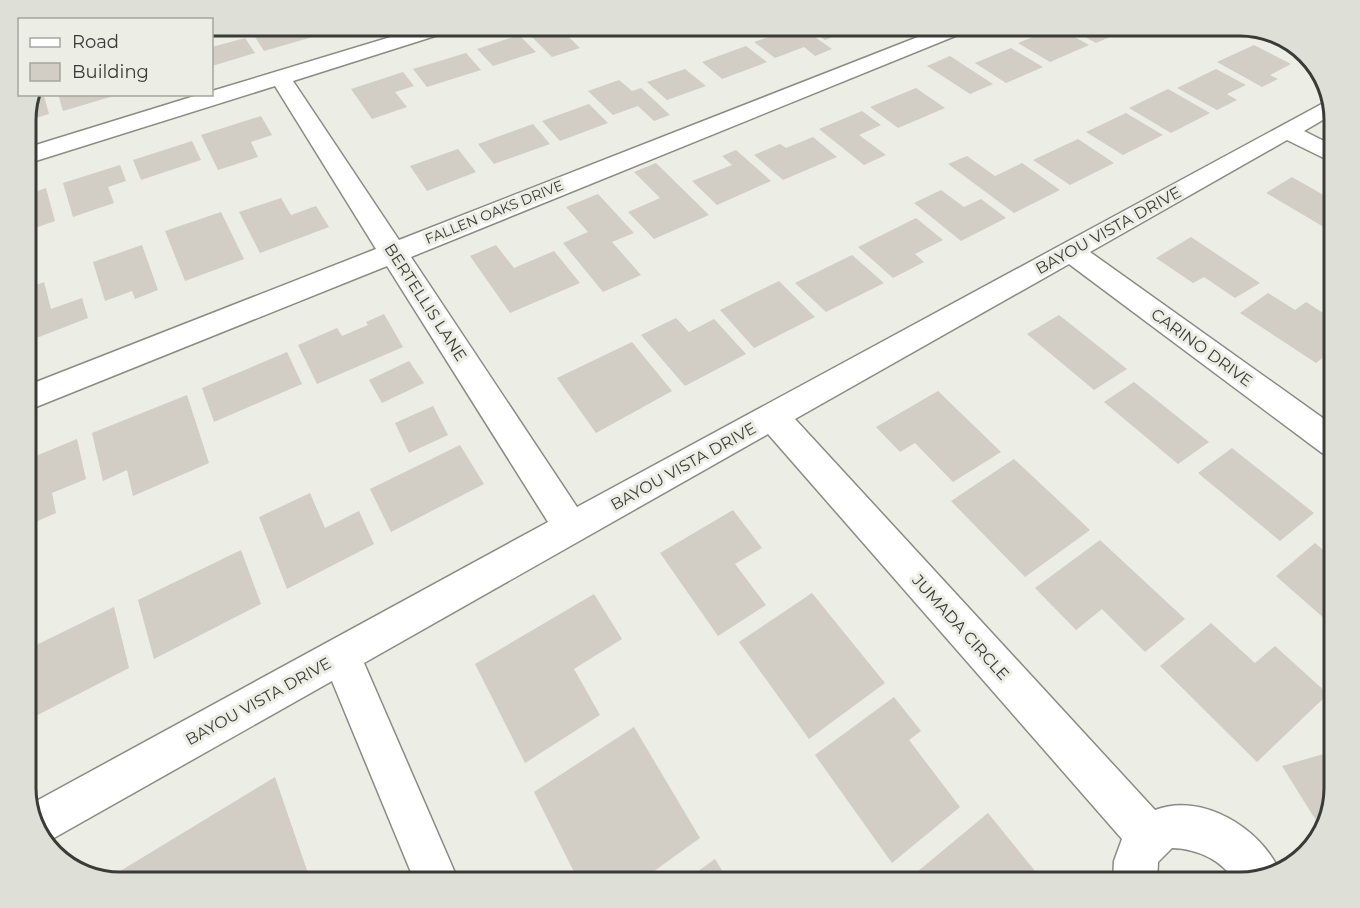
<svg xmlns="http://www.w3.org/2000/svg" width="1360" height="908" font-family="Montserrat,sans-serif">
<rect width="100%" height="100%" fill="#ecede4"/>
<g fill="#d2cdc5">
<polygon points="270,26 309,26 316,36 264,51 251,31"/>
<polygon points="324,26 348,26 329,32"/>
<polygon points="552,26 569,26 577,33 568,36 580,48 552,57 528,33"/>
<polygon points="585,26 620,26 595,34"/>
<polygon points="799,26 832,49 815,56 804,47 775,58 754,42"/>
<polygon points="805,26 864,26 825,40"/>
<polygon points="1065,26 1135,26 1096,43"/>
<polygon points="1057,27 1089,45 1050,62 1018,43"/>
<polygon points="519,35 536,52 493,66 477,49"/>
<polygon points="245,38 255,53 212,66 212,47"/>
<polygon points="1254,45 1291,64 1270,75 1278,79 1262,87 1217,62"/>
<polygon points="746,46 767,62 722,79 702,62"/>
<polygon points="1011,48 1043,67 1006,83 975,63"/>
<polygon points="466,53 481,70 427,87 413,69"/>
<polygon points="950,56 993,84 970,94 927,66"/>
<polygon points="685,69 706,86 667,100 647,82"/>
<polygon points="1216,69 1246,85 1227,94 1237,100 1217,110 1177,88"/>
<polygon points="403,72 414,86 395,92 407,107 372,119 351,89"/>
<polygon points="619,80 632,91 641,88 670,115 654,121 638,106 613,115 588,91"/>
<polygon points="916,88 945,108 898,128 870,107"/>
<polygon points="1168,89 1210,113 1171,133 1129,108"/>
<polygon points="58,94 117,94 117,95 63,111"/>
<polygon points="44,96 49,114 26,121 26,114 32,100"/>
<polygon points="589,104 608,123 560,141 542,121"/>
<polygon points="862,111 881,125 859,135 886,155 864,165 819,129"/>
<polygon points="1126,113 1163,135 1123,155 1086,132"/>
<polygon points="261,116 272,135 251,142 258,157 218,170 201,135"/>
<polygon points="533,124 550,144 494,164 478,144"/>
<polygon points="813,137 837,157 783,180 754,155 780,144 786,148"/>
<polygon points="1078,139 1114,163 1070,185 1033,160"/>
<polygon points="192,141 201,160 141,180 133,160"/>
<polygon points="458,149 476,172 427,191 410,166"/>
<polygon points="736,150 771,181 717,205 692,181 732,165 722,156"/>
<polygon points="967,156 995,176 1022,163 1060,190 1014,213 948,164"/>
<polygon points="656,163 709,215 654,239 628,212 660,198 634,172"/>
<polygon points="120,165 126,181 108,187 114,203 73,217 63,183"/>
<polygon points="1292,177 1334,201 1334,233 1266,193"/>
<polygon points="46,188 55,221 26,231 26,195"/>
<polygon points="941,190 964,207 981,199 1006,218 961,241 914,203"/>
<polygon points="598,194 634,233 612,242 641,275 603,292 563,243 588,232 566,207"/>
<polygon points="281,198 291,215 316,206 329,227 260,253 239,212"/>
<polygon points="221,212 244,259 185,281 165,231"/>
<polygon points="916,218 943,240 915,254 924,262 893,278 858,247"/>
<polygon points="1191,237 1260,283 1235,298 1204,277 1193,283 1156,258"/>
<polygon points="142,245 158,290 135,299 132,291 105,301 93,262"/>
<polygon points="496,245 514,268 554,251 580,283 510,313 470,256"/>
<polygon points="852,255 884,283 826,312 795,283"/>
<polygon points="779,281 815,317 754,348 720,310"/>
<polygon points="44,282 51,309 82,298 88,318 26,342 26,289"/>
<polygon points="1268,293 1295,310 1306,302 1334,320 1334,327 1329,331 1334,335 1334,349 1316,363 1240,313"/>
<polygon points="384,314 403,347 317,384 298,345 337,328 342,336 368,325 366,322"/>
<polygon points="1059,315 1127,369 1094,390 1027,334"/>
<polygon points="676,318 689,332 714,319 746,354 685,386 641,335"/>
<polygon points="632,342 672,391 596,433 557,378"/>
<polygon points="287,352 302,384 214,422 202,388"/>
<polygon points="409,361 424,383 382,403 369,380"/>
<polygon points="1134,382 1209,442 1178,464 1104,402"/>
<polygon points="938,391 1001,452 953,482 915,443 900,452 876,427"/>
<polygon points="187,395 209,463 133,496 127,470 103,481 92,433"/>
<polygon points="433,406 448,435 409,453 395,423"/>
<polygon points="77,439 86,479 52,493 56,513 26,526 26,460"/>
<polygon points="460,445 484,484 391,532 370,489"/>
<polygon points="1232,448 1314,513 1280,541 1198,473"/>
<polygon points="1014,459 1090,530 1025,577 951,501"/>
<polygon points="310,493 325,528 359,511 374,544 287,589 259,517"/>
<polygon points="733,510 762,548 735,564 766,605 718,636 660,553"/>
<polygon points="1100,540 1185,619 1145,652 1102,609 1076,630 1035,588"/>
<polygon points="1315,543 1334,559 1334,627 1276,576"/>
<polygon points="241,550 261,604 154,659 138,600"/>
<polygon points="812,593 885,683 809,739 739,642"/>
<polygon points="594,594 622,639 574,669 600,715 525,763 475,664"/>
<polygon points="114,607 129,668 26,721 26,650"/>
<polygon points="1211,623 1255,663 1275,646 1328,694 1257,762 1160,666"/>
<polygon points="894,697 921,731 909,740 960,807 892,863 815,755"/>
<polygon points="634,727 700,838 639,882 579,882 534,792"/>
<polygon points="1334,751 1334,789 1322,830 1282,766"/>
<polygon points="275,777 311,882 219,882 217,877 208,882 119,882 117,873"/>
<polygon points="988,813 1044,882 905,882"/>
<polygon points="715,859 729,882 683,882"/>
</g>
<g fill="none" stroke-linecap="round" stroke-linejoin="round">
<defs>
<path id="street" d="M427 26H457L454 30 293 81 399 240 946 26H973L970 30 411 257 577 507 1329 100 1333 114 1304 131 1334 146V163L1287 140 1090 252 1334 426V456L1322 453 1069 264 795 419 1155 810C1202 792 1261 828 1280 872L1236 882C1221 860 1199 849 1172 848L1158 862 1157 882H1113L1114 861 1122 839 768 434 364 663 459 882H415L332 681 45 843 38 835 29 805 548 522 387 266 26 411V386L376 249 275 86 26 164V148L201 94H212V91Z"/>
</defs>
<use href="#street" stroke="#8a8b83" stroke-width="3"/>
<use href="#street" fill="#fff" fill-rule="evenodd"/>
</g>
<g text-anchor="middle" stroke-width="6" stroke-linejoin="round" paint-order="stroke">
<g font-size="14" fill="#3a3b37" stroke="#ecede4">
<text transform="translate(494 212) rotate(-22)" y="5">FALLEN OAKS DRIVE</text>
</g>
<g font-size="16" fill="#3a3b37" stroke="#ecede4">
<text transform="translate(1108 230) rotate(-29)" y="6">BAYOU VISTA DRIVE</text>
<text transform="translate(426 302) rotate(57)" y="6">BERTELLIS LANE</text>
<text transform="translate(1202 347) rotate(36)" y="6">CARINO DRIVE</text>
<text transform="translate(683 466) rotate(-29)" y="6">BAYOU VISTA DRIVE</text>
<text transform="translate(961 627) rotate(48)" y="6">JUMADA CIRCLE</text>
<text transform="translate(258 701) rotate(-29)" y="6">BAYOU VISTA DRIVE</text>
</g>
</g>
<path d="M0 0H1360V908H0ZM120 36H1240A84 84 0 0 1 1324 120V788A84 84 0 0 1 1240 872H120A84 84 0 0 1 36 788V120A84 84 0 0 1 120 36Z" fill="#dedfd6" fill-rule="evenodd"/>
<path fill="none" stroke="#3a3b37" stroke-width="3" d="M120 36H1240A84 84 0 0 1 1324 120V788A84 84 0 0 1 1240 872H120A84 84 0 0 1 36 788V120A84 84 0 0 1 120 36Z"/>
<rect x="18" y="18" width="195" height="78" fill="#ecede4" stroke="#a5a69f" stroke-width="1.5"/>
<rect x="30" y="38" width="30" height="9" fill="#ffffff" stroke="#a5a69f" stroke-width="1.5"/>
<text x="72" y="48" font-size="18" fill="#3a3b37">Road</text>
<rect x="30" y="63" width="30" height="18" fill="#d2cdc5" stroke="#a5a69f" stroke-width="1.5"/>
<text x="72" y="78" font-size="18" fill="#3a3b37">Building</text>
</svg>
